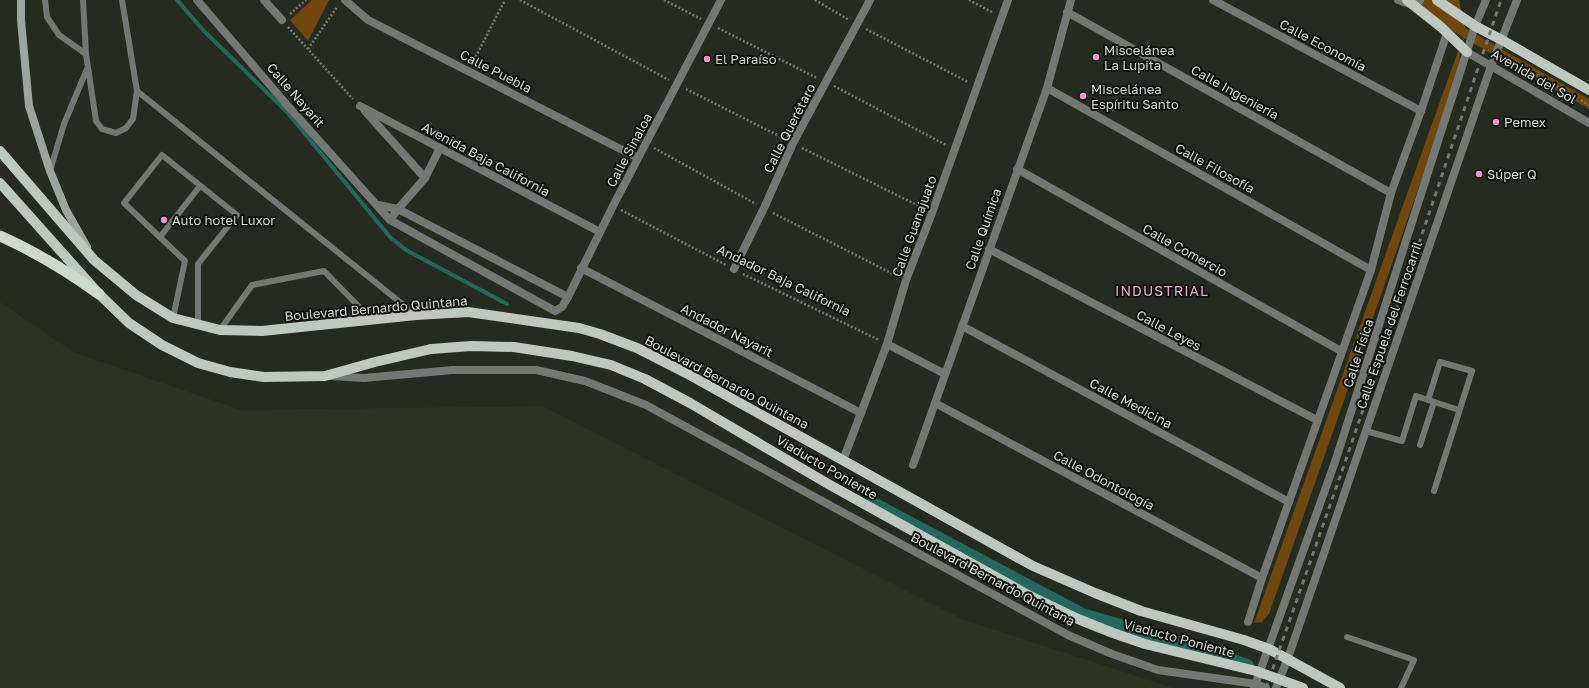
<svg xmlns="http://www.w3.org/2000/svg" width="1589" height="688" font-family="'Golos Text',sans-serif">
<rect width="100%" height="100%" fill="#262b1f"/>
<polygon fill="#2c3321" points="0,302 75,353 241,410 542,406 962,619 1173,688 0,688"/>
<g fill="#71470b">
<polygon points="312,0 329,0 308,41 290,20"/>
<polygon points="1409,0 1459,0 1465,28 1589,99 1589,109 1464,38 1459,58 1461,60 1460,70 1269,614 1262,622 1254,623 1463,37 1437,22"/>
</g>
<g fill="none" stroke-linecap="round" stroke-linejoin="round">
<polyline stroke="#22685f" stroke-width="4" points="177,0 204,31 287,112 390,237 406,250 507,304"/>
<polyline stroke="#22685f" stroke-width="14" points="873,504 1082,615 1213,653 1247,666"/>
<g stroke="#75796f" stroke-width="2.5" stroke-dasharray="2 2" stroke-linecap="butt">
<polyline points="520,0 669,80"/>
<polyline points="664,0 701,19"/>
<polyline points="815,0 849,20"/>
<polyline points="969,0 994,13"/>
<polyline points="290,14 306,0"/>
<polyline points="288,27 353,99"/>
<polyline points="718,28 817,78"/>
<polyline points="866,29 968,82"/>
<polyline points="308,49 337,7"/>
<polyline points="1505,57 1575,97"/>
<polyline points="472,64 505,0"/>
<polyline points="834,86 946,145"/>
<polyline points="686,89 785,139"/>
<polyline points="1581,100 1589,105"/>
<polyline points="654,148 756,204"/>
<polyline points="802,148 923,208"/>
<polyline points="621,210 726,265"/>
<polyline points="773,213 897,276"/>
<polyline points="743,274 879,340"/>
</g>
<g stroke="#737874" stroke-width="6">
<polyline points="45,0 47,17 59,35 86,54"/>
<polyline points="83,0 86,54 96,121 102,129 116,133 126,128 133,119 137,91 122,0"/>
<polyline points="137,91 416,315"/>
<polyline points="50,171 64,124 87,69"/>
<polyline points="160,237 200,186"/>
<polyline points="173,318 185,261 124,203 162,155 237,215 198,264 198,325"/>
<polyline points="220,330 252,285 324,271 372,320"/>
<polyline points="1428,400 1440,362 1472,371 1434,491"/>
<polyline points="1366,431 1402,441 1416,396 1459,410"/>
<polyline points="1420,445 1434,402"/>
<polyline points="1347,637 1414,660 1401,688"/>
</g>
<polyline stroke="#737874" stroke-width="8" points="843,460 861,413"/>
<g stroke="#737874" stroke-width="8">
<polyline points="197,0 288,106 390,220 555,311 562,307 568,297 613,206 721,0"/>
<polyline points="264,0 282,20"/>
<polyline points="345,0 368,20 638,158"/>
<polyline points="1213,0 1421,111"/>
<polyline points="1398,0 1415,6 1420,0"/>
<polyline points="1067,12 1391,193"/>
<polyline points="1047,88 1371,270"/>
<polyline points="360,106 600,232"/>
<polyline points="365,111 425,178"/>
<polyline points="1017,169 1341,351"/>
<polyline points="378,205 398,209 568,297"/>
<polyline points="390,220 398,209 425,178 440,148"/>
<polyline points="989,249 1317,420"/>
<polyline points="581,268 861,413 887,344 906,280 932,213 1008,0"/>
<polyline points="734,269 764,208 793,143 870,0"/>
<polyline points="962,326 1289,502"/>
<polyline points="887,344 945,374"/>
<polyline points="935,403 1262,578"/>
<polyline points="913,465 1047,88 1071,0"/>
<polyline points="1248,622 1262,578 1371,270 1391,193 1421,111 1447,33"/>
</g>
<g stroke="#737874" stroke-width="8">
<polyline points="1467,52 1589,123"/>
<polyline points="330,376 364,378 453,370 536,370 585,381 646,405 1068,635 1112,654 1158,670 1256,684 1266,688"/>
<polyline points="1254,688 1335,462 1475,26 1486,0"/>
<polyline points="1276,688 1288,658 1491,66 1517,0"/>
</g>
<polyline stroke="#9ca69f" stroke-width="8" points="21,0 21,20 29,106 50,171 66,210 87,247"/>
<g stroke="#bdc9c0" stroke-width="10">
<polyline points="1407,0 1441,27 1467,52"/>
<polyline points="1437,0 1475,26 1502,40 1589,90"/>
<polyline points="0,151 94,260 136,295 173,318 220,330 262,331 416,315 468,312 579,328 600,334 637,348 686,373 1033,566 1095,593 1141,611 1244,640 1269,649 1340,688"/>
<polyline points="0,183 99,294 129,323 162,345 198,363 230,372 264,377 325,376 375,362 431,349"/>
</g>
<path stroke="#ccd9cf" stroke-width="11" d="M0 236C36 252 67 271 99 294"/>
<polyline stroke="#75796f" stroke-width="3" stroke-dasharray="5 5" stroke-linecap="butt" points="1266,688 1350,448 1501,0"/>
<polyline stroke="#bdc9c0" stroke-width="10" points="431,349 471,346 514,347 572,356 611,365 645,379 690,403 830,485 1030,596 1078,619 1113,633 1145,644 1256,671 1303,688"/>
</g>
<g fill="#f790ce" stroke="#10120d" stroke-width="1.5">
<circle cx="1096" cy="57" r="4"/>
<circle cx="707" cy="59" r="4"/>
<circle cx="1083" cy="96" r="4"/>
<circle cx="1496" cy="122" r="4"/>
<circle cx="1479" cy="174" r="4"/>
<circle cx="164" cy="220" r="4"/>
</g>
<g text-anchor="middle" stroke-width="4" stroke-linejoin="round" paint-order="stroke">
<g font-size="13" fill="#d2d6ce" stroke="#10120d">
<text transform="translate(1323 45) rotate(28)" y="5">Calle Economía</text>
<text transform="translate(496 71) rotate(27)" y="5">Calle Puebla</text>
<text transform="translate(1534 76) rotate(30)" y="5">Avenida del Sol</text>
<text transform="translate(1235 92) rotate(29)" y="5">Calle Ingeniería</text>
<text transform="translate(296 95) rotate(49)" y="5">Calle Nayarit</text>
<text transform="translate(789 128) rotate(-63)" y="5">Calle Querétaro</text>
<text transform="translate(629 150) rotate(-62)" y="5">Calle Sinaloa</text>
<text transform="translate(486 159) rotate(28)" y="5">Avenida Baja California</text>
<text transform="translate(1215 168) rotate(29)" y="5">Calle Filosofía</text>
<text transform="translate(914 226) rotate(-70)" y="5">Calle Guanajuato</text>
<text transform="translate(983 229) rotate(-71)" y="5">Calle Química</text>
<text transform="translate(1185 250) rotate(29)" y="5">Calle Comercio</text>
<text transform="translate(784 280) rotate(26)" y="5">Andador Baja California</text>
<text transform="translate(376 308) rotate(-5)" y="5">Boulevard Bernardo Quintana</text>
<text transform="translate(1389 325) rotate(-71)" y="5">Calle Espuela del Ferrocarril</text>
<text transform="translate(727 330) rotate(27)" y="5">Andador Nayarit</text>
<text transform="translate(1169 330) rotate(28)" y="5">Calle Leyes</text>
<text transform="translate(1358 353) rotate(-72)" y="5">Calle Física</text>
<text transform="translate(727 382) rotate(28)" y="5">Boulevard Bernardo Quintana</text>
<text transform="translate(1131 403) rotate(28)" y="5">Calle Medicina</text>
<text transform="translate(827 467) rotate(30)" y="5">Viaducto Poniente</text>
<text transform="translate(1104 480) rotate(28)" y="5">Calle Odontología</text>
<text transform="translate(993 579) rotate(28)" y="5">Boulevard Bernardo Quintana</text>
<text transform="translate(1179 638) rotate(15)" y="5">Viaducto Poniente</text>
</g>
<g font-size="13" fill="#d2d6ce" stroke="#10120d" text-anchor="start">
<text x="1104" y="55">Miscelánea<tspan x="1104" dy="15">La Lupita</tspan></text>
<text x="715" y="64">El Paraíso</text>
<text x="1091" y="94">Miscelánea<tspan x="1091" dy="15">Espíritu Santo</tspan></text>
<text x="1504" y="127">Pemex</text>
<text x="1487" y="179">Súper Q</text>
<text x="172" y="225">Auto hotel Luxor</text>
</g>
<g font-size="14" letter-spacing="1" fill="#eda5ce" stroke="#10120d">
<text x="1162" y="296">INDUSTRIAL</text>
</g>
</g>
</svg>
